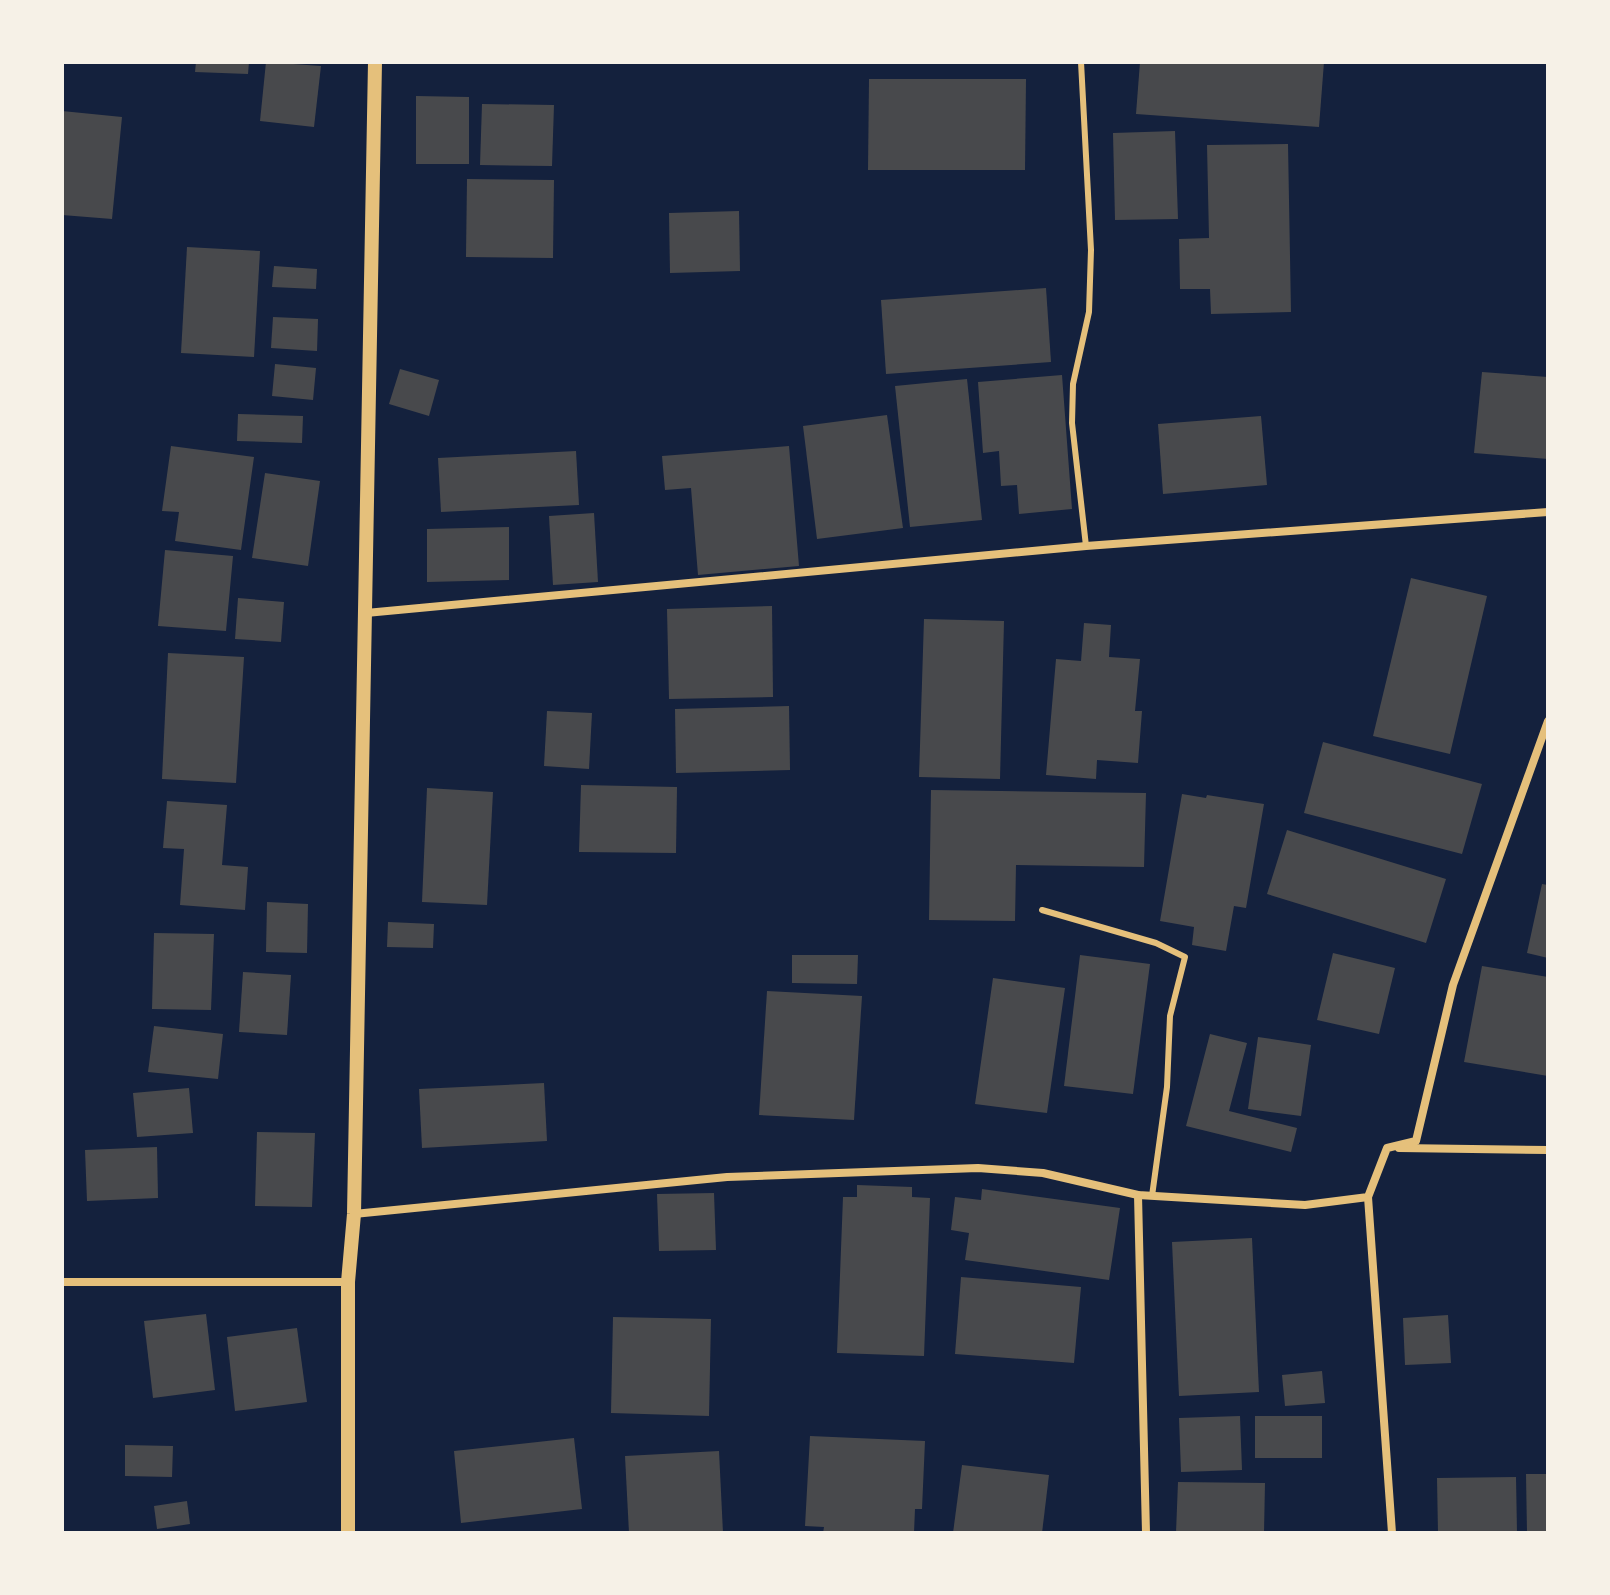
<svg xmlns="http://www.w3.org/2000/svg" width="1610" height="1595" font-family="Rubik,sans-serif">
<rect width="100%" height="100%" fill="#14213d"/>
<g fill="#48494c">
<polygon points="196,62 249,62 248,74 195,72"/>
<polygon points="266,62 321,66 314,127 260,121"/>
<polygon points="1140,62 1324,62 1319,127 1136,114"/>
<polygon points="869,79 1026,79 1025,170 868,170"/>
<polygon points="416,96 469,97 469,164 416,164"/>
<polygon points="482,104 554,105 552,166 480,165"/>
<polygon points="62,111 122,117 112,219 62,215"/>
<polygon points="1175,131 1178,219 1115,220 1113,133"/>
<polygon points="1288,144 1291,312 1211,314 1210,289 1180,289 1179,239 1209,238 1207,145"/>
<polygon points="467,179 554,180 553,258 466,257"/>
<polygon points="739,211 740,271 670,273 669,213"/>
<polygon points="187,247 260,251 254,357 181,353"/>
<polygon points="274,266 317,269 316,289 272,287"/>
<polygon points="1046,288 1051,362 886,374 881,300"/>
<polygon points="273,317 318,319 317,351 271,348"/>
<polygon points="275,364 316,368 313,400 272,396"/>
<polygon points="400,369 439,380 429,416 389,404"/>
<polygon points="1482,372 1548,377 1548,459 1474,453"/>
<polygon points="1062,375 1072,509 1019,514 1017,485 1001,486 999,451 983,453 978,382"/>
<polygon points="967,379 982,520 910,527 895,386"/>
<polygon points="238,414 303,416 302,443 237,441"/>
<polygon points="887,415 903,528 817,539 803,426"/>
<polygon points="1261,416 1267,485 1163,494 1158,424"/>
<polygon points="171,446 254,457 241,550 175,541 179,512 162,511"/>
<polygon points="789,446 799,566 698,575 691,488 665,490 662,456"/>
<polygon points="576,451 579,505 441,512 438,458"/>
<polygon points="265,473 320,481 308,566 252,558"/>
<polygon points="594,513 598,582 553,585 549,516"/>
<polygon points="509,527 509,580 427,582 427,529"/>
<polygon points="165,550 233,556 226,631 158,626"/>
<polygon points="1411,578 1487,596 1450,754 1373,736"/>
<polygon points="238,598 284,602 281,642 235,639"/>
<polygon points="772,606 773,697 669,699 667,609"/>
<polygon points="924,619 1004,621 1000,779 919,777"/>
<polygon points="1084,623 1111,625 1109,657 1140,659 1135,711 1142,711 1138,763 1097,760 1096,779 1046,775 1056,659 1081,661"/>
<polygon points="168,653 244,657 236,783 162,779"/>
<polygon points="789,706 790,770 676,773 675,709"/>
<polygon points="547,711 592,713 589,769 544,766"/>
<polygon points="1323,742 1482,784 1462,854 1304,813"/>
<polygon points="581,785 677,787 676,853 579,852"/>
<polygon points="427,788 493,792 487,905 422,902"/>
<polygon points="931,790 1146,793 1144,867 1016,865 1015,921 929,920"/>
<polygon points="1182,794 1206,798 1207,795 1264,804 1246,908 1234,906 1226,951 1192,945 1194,927 1160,921"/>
<polygon points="167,801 227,805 222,865 248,867 245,910 180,905 184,849 163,848"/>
<polygon points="1287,830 1446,879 1426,943 1267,894"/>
<polygon points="1542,884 1548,885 1548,958 1527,953"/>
<polygon points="267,902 308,904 307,953 266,952"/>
<polygon points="388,922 434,924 433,948 387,947"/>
<polygon points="154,933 214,934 211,1010 152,1009"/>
<polygon points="1333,953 1395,968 1379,1034 1317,1020"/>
<polygon points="792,955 858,955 857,984 792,983"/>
<polygon points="1080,955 1150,964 1133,1094 1064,1086"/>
<polygon points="1482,966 1548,977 1548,1076 1464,1062"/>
<polygon points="243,972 291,975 287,1035 239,1032"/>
<polygon points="993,978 1065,988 1047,1113 975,1104"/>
<polygon points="767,991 862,996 854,1120 759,1115"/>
<polygon points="154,1026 223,1034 218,1079 148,1072"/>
<polygon points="1210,1034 1247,1043 1229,1111 1297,1128 1291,1152 1186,1126"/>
<polygon points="1258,1037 1311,1045 1301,1116 1248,1109"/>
<polygon points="544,1083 547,1141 422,1148 419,1089"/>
<polygon points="189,1088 193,1133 137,1137 133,1093"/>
<polygon points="257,1132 315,1133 312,1207 255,1206"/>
<polygon points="157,1147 158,1198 87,1201 85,1150"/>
<polygon points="857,1185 912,1187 912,1197 930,1198 924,1356 837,1353 843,1197 857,1197"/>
<polygon points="982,1189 1120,1208 1109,1280 965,1260 969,1233 951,1230 955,1197 981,1200"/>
<polygon points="714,1193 716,1250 659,1251 657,1194"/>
<polygon points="1252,1238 1259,1392 1179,1396 1172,1242"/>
<polygon points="961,1277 1081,1287 1074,1363 955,1354"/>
<polygon points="206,1314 215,1390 153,1398 144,1321"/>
<polygon points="1448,1315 1451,1363 1405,1365 1403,1318"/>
<polygon points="613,1317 711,1319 709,1416 611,1413"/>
<polygon points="297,1328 307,1402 235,1411 227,1337"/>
<polygon points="1322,1371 1325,1403 1285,1406 1282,1375"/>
<polygon points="1240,1416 1242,1470 1181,1472 1179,1418"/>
<rect x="1255" y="1416" width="67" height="42"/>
<polygon points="810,1436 925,1441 922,1509 915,1509 914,1533 823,1533 824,1527 805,1526"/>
<polygon points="574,1438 582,1509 461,1523 454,1451"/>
<polygon points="125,1445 173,1446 172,1477 125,1476"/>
<polygon points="719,1451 723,1533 629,1533 625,1456"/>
<polygon points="962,1465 1049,1475 1042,1533 953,1533"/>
<polygon points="1526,1474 1548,1474 1548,1533 1527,1533"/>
<polygon points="1516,1477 1517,1533 1438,1533 1437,1478"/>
<polygon points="1178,1482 1265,1483 1264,1533 1176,1533"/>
<polygon points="187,1501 190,1524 157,1529 154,1506"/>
</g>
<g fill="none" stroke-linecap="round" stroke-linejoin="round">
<g stroke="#e5c07b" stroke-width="6">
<polyline points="1081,62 1091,250 1089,312 1073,384 1072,423 1086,546"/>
<polyline points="1042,910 1156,943 1185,957 1170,1016 1167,1087 1152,1196"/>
</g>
<g stroke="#e5c07b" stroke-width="8">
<polyline points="366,613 1086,546 1548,512"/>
<polyline points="1399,1148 1548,1150"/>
<polyline points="1138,1195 1146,1533"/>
<polyline points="1368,1197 1392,1533"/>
<polyline points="354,1214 727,1177 978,1168 1043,1173 1138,1195 1305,1205 1368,1197 1387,1148 1416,1141 1453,985 1548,721"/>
<polyline points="62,1282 348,1282"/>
</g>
<polyline stroke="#e5c07b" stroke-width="14" points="348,1533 348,1282 354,1214 375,62"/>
</g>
<rect width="1610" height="1595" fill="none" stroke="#f6f1e7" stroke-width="128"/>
</svg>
